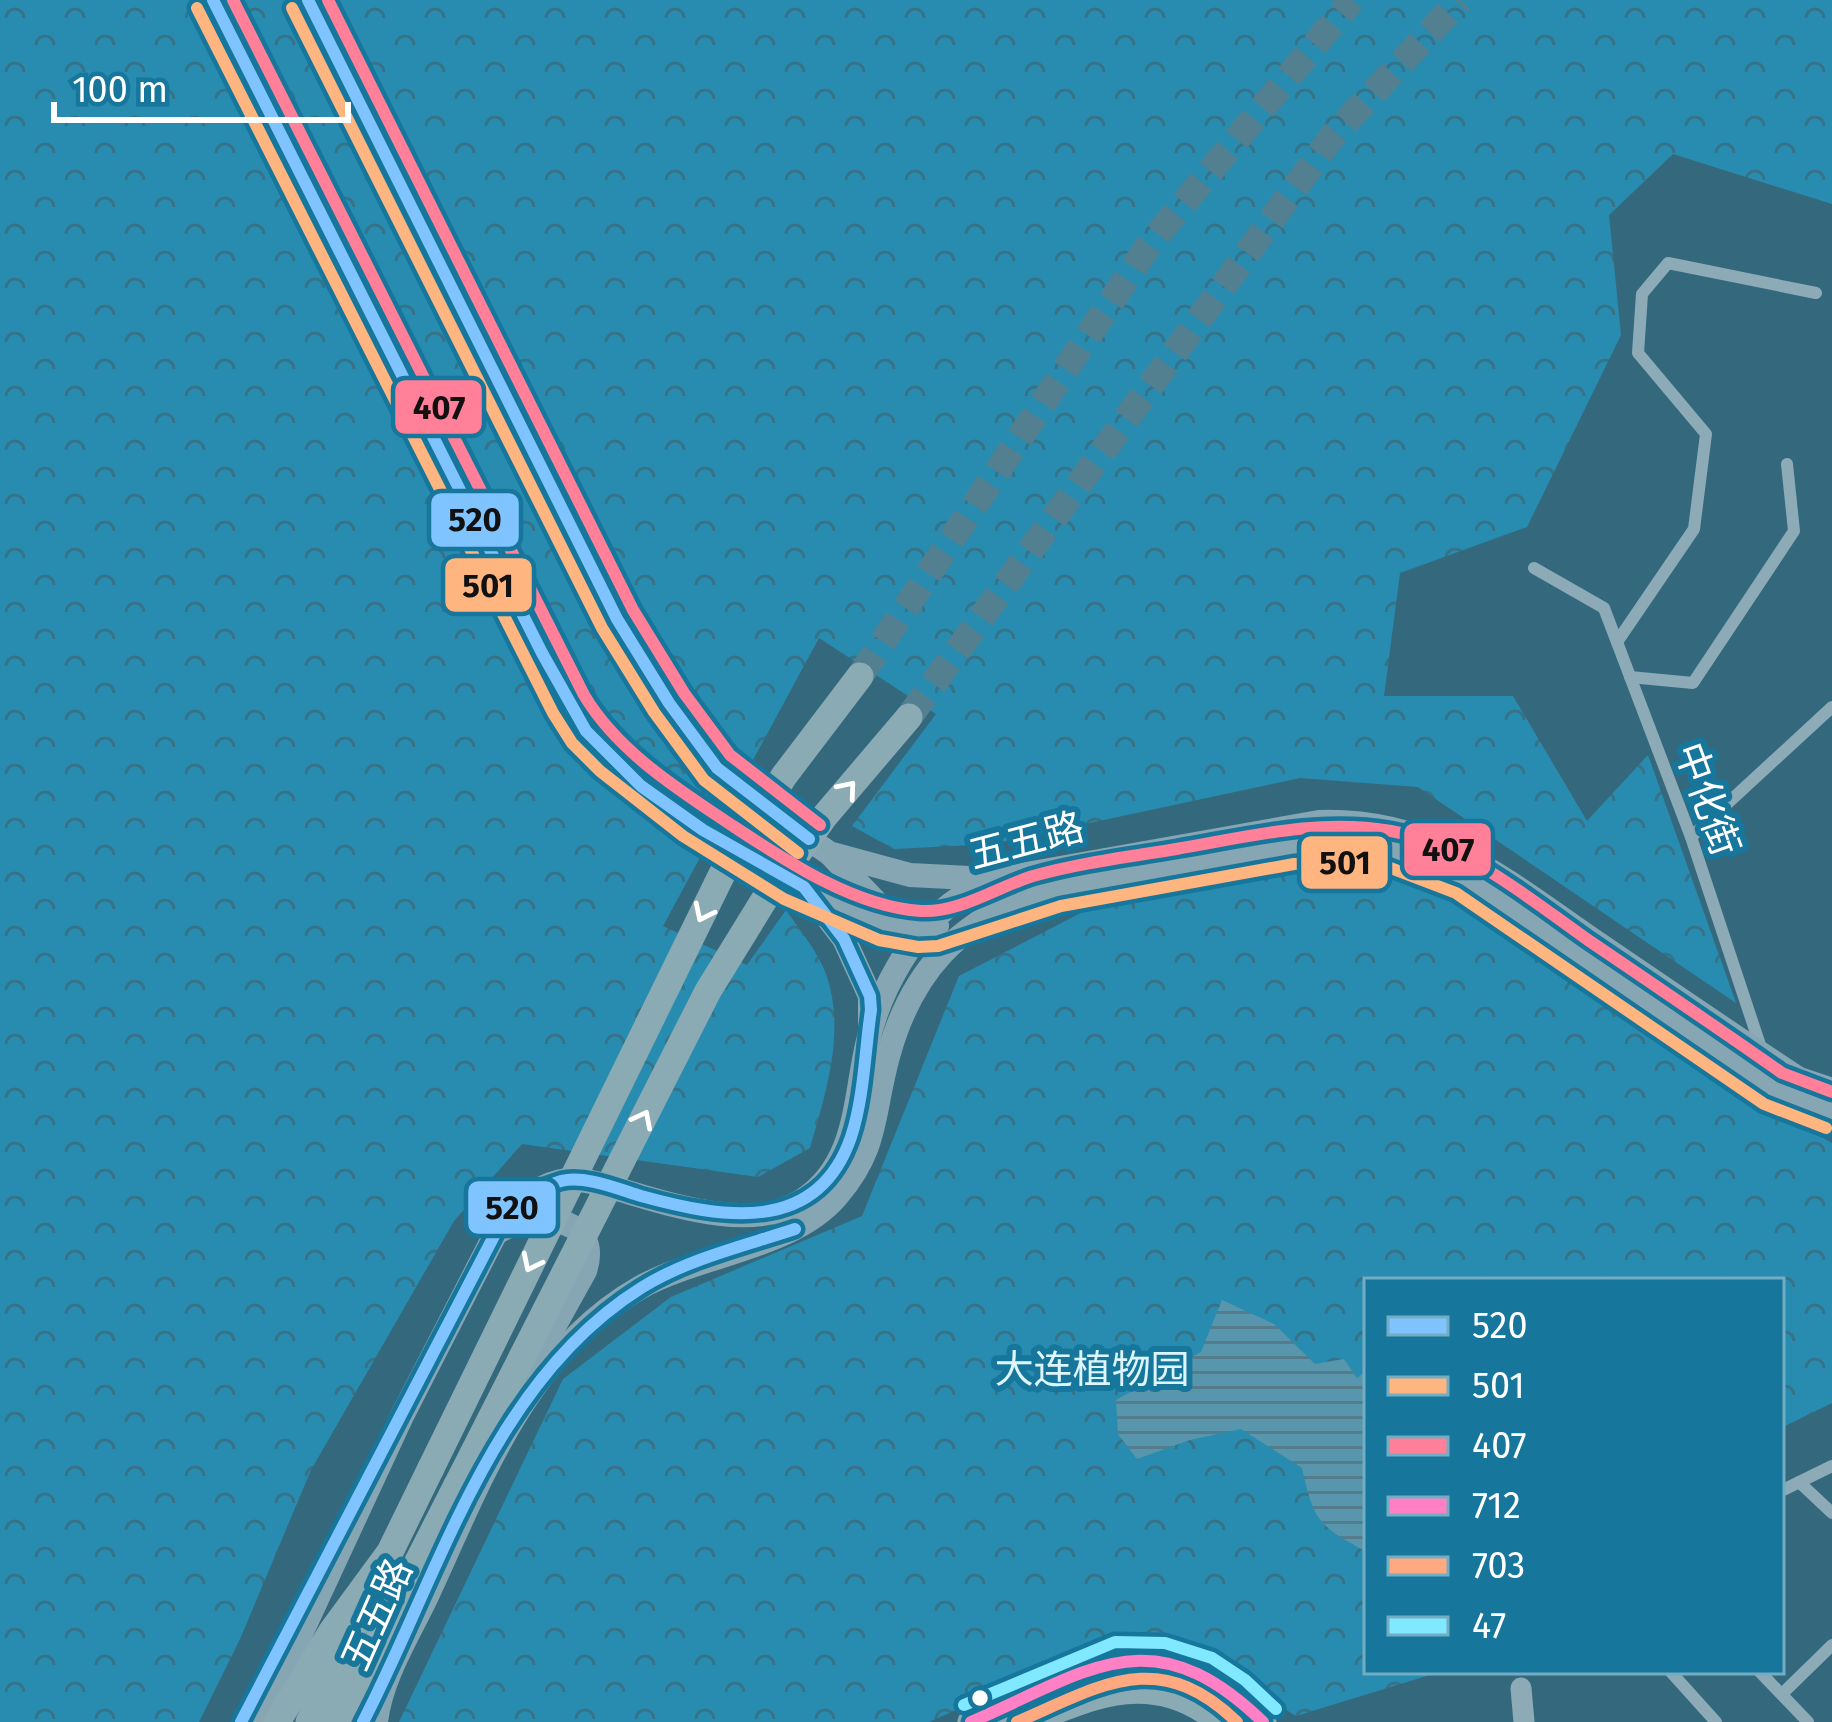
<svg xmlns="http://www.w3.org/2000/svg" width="1832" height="1722" font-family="'Fira Sans','Noto Sans SC',sans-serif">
<defs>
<pattern id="forest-crowns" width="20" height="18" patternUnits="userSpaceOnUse" patternTransform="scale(3)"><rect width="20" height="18" fill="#288cb0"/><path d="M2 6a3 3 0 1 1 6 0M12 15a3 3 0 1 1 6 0" fill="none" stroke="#367288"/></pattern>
<pattern id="water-rules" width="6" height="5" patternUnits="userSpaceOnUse" patternTransform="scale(3)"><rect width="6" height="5" fill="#5896ad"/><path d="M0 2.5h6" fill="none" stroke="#547c8b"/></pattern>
</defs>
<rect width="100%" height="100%" fill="#34697d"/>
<g fill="url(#forest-crowns)">
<path d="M0 0H204L211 13 236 0H1832V204L1673 154 1609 215 1621 335 1527 527 1400 573 1384 696H1513L1587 821 1648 755 1736 1003 1418 787 1300 778 992 844 894 849 852 826 936 714 819 638 663 926 747 965 786 910C799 929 818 952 826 974 846 1031 826 1092 810 1148L758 1177 522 1144 454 1221 311 1470 240 1639 199 1722H0Z"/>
<polygon points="1371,862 1525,937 1687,1057 1832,1143 1832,1403 1781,1428 1781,1281 1367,1281 1367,1671 1443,1671 1296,1716 1172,1640 1096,1647 929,1722 399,1722 563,1379 671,1297 862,1216 959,976 1100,903"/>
</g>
<path fill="url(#water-rules)" d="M1222 1300 1274 1324 1315 1364 1344 1359 1357 1378 1367 1370V1552C1318 1526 1314 1521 1302 1468L1241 1429 1190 1440 1137 1459 1118 1434 1116 1400 1201 1352Z"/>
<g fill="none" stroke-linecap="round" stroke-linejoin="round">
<g stroke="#528090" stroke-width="24" stroke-dasharray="24 12" stroke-linecap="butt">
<polyline points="213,0 542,653"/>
<polyline points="308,0 617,619"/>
</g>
<g stroke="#528090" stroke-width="27" stroke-dasharray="27 14" stroke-linecap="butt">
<polyline points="860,676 1149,245 1352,0"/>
<polyline points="909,717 1332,137 1460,0"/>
</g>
<g stroke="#8cabb7" stroke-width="12">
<polyline points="1534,568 1604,608 1691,837 1761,1048"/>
<polyline points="1617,642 1694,529 1706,434 1638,353 1642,294 1668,263 1816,293"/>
<polyline points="1630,677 1693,683 1794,531 1787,464"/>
<polyline points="1691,837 1832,707"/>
<polyline points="1799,1482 1832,1513"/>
<polyline points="1781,1491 1832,1466"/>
<polyline points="1670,1671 1716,1722"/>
<polyline points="1759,1671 1808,1722"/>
<polyline points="1782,1694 1832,1645"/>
</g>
<polyline stroke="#8cabb7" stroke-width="21" points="1521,1688 1524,1722"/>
<g stroke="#86a6b3" stroke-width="24">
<polyline points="617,619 669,703 717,768 781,820 829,853 910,875 989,879"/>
<polyline points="542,653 586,731 641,786 703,830 804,887 844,939 870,996 870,1022"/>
<polyline points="831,855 898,925"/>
<polyline points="806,888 899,926 937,926"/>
<path d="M495 1234C529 1210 604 1213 585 1271L530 1370"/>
<path d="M260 1722 402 1416 506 1213C521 1199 540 1186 561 1181 579 1176 606 1186 624 1191 675 1206 754 1232 803 1200 857 1164 854 1102 867 1045 879 991 912 930 958 899 970 891 986 885 999 879L1319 822C1436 818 1509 883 1600 945 1666 990 1732 1035 1799 1079L1832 1090"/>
<path d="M376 1722C381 1678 408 1636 427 1596 480 1482 526 1352 641 1287 701 1254 793 1248 837 1196 880 1146 872 1111 889 1053 912 971 959 922 1037 893L1296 845C1358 839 1410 848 1465 877L1774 1089 1832 1111"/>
</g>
<g stroke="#8aaab4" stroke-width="27">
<polyline points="277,1722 332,1631 390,1552 431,1468"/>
<polyline points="309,1722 360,1615"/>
<polyline points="336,1722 457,1485"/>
<polyline points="971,1722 1115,1660 1161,1661 1205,1675 1234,1694 1263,1722"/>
<path d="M1028 1722C1099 1692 1154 1669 1221 1722"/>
</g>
<g stroke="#8aaab4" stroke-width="27">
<polyline points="431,1468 722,874 784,776 860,676"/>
<polyline points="457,1485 708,991 764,900 824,817 909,717"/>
</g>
<defs>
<g id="bus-1">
<path d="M213 0 542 653 586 731 641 786 703 830 804 887 844 939 870 996 871 1010C865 1050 864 1098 851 1137 817 1236 721 1218 641 1196 618 1189 585 1175 561 1181 540 1187 521 1199 506 1213L241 1722"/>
<polyline points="308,0 617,619 669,703 717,768 809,839"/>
<path d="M363 1722C440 1573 491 1382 641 1288 687 1259 744 1246 795 1229"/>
</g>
<g id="bus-2">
<polyline points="197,8 553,713 572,743 600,771 683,836 784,899 879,940 918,947 938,946 1061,906 1294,864 1357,862 1388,867 1456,893 1764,1104 1826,1128"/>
<polyline points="292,8 602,628 654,712 704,780 798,853"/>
</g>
<g id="bus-3">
<path d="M233 0 584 695C618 752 679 790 733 826 786 861 855 907 921 911 960 913 997 887 1033 876 1080 863 1128 857 1176 849 1248 837 1318 818 1391 831 1466 845 1527 897 1588 940 1653 984 1718 1028 1782 1073L1832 1092"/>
<polyline points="328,0 633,610 684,693 730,755 820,825"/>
</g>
<path id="bus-4" d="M971 1722C1091 1670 1152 1615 1263 1722"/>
<path id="bus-5" d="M1017 1722C1101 1686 1158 1646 1237 1722"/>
<polyline id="bus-6" points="964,1705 1115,1642 1165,1643 1212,1658 1245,1680 1276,1709"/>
</defs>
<use href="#bus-1" stroke="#16769b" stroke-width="21"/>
<use href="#bus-2" stroke="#16769b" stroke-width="21"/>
<use href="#bus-3" stroke="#16769b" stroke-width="21"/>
<use href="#bus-4" stroke="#16769b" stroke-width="21"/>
<use href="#bus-5" stroke="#16769b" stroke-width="21"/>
<use href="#bus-6" stroke="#16769b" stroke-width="21"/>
<use href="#bus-1" stroke="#80c4ff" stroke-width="12"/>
<use href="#bus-2" stroke="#ffb580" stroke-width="12"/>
<use href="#bus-3" stroke="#ff8098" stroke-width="12"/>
<use href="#bus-4" stroke="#ff80c5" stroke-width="12"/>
<use href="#bus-5" stroke="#ffa980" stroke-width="12"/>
<use href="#bus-6" stroke="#80e8ff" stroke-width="12"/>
</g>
<defs><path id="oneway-chevron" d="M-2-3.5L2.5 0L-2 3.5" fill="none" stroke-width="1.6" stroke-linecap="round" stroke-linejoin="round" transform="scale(3)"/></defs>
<g stroke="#fff">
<use href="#oneway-chevron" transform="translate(848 789) rotate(-50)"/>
<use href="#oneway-chevron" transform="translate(703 913) rotate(116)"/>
<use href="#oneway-chevron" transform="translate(643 1119) rotate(-63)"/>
<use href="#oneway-chevron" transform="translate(531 1263) rotate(116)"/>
</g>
<circle fill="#fff" stroke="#16769b" stroke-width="4.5" cx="980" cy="1698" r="10"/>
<g text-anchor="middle" stroke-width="12" stroke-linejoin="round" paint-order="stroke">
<g font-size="39" fill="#fff" stroke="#16769b">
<text transform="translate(1708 799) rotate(70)" y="14">中化街</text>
<text transform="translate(1026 840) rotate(-15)" y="14">五五路</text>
<text transform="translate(376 1614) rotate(-66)" y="14">五五路</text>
</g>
<g font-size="39" fill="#ddf5fd" stroke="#16769b">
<text x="1092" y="1383">大连植物园</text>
</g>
</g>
<g stroke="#16769b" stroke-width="4.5">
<rect x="393" y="378" width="91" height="58" rx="12" fill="#ff8098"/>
<rect x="429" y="491" width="92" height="58" rx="12" fill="#80c4ff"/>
<rect x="443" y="556" width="91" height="58" rx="12" fill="#ffb580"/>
<rect x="1402" y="821" width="91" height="57" rx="12" fill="#ff8098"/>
<rect x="1299" y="834" width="91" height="57" rx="12" fill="#ffb580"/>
<rect x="466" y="1179" width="92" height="57" rx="12" fill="#80c4ff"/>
</g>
<g font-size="33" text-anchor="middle" font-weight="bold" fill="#111">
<text x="439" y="419">407</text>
<text x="475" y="531">520</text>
<text x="488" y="597">501</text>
<text x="1448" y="861">407</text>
<text x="1345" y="874">501</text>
<text x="512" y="1219">520</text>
</g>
<rect x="1364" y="1278" width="420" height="396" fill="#16769b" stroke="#73adc3" stroke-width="3"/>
<rect x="1388" y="1317" width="60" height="18" fill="#80c4ff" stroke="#73adc3" stroke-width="3"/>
<text x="1472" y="1338" font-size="36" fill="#ffffff">520</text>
<rect x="1388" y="1377" width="60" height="18" fill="#ffb580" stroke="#73adc3" stroke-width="3"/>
<text x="1472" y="1398" font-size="36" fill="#ffffff">501</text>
<rect x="1388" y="1437" width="60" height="18" fill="#ff8098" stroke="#73adc3" stroke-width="3"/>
<text x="1472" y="1458" font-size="36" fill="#ffffff">407</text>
<rect x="1388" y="1497" width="60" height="18" fill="#ff80c5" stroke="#73adc3" stroke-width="3"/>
<text x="1472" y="1518" font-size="36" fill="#ffffff">712</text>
<rect x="1388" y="1557" width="60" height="18" fill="#ffa980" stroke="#73adc3" stroke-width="3"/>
<text x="1472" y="1578" font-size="36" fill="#ffffff">703</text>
<rect x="1388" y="1617" width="60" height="18" fill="#80e8ff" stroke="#73adc3" stroke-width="3"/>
<text x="1472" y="1638" font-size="36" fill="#ffffff">47</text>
<path d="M54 102v18h294v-18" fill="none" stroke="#ffffff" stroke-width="6"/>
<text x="72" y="102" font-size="36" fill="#ffffff" stroke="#16769b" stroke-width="9" paint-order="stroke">100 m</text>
</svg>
